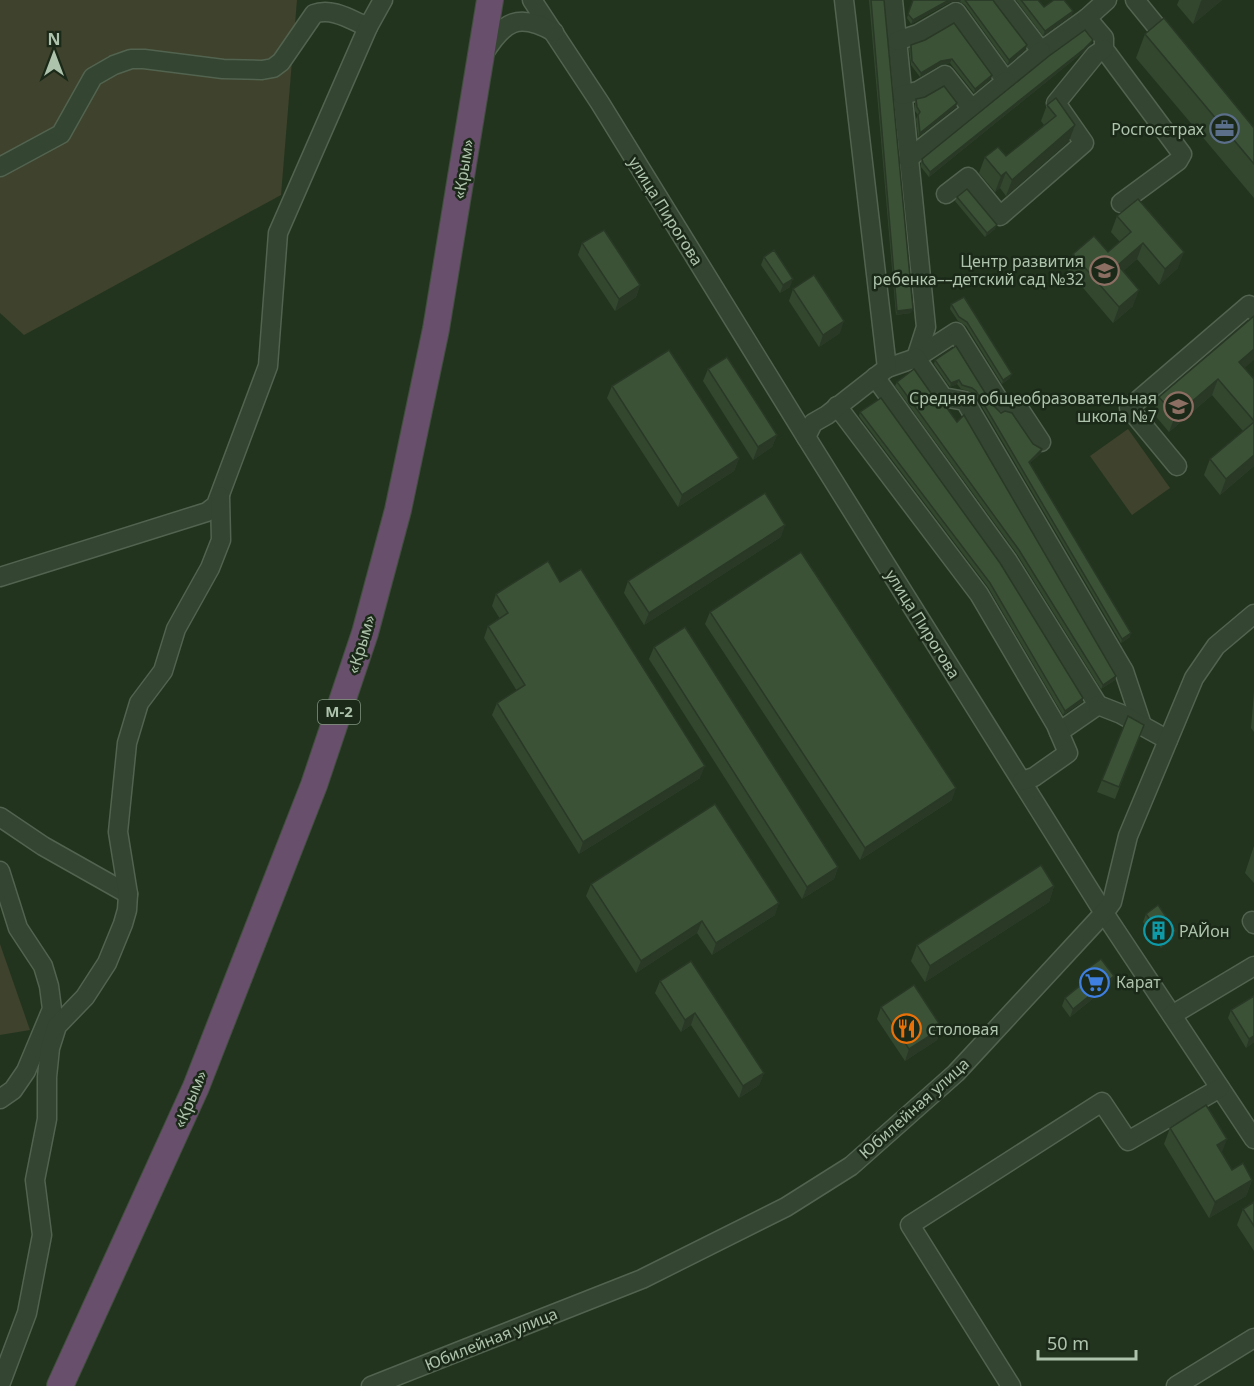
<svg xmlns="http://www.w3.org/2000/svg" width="1254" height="1386" font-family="'Noto Sans',sans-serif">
<rect width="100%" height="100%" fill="#22341e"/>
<g fill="#3f422c">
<polygon points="0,0 297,0 281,195 24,335 0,313"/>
<polygon points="1128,429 1170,488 1132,515 1090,456"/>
<polygon points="0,944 30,1030 0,1035"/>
</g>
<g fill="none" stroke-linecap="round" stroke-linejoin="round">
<defs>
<g id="minor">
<polyline points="532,0 600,103 806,437 1104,913 1254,1139"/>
<polyline points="893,0 926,327 916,358 956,332 1000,402 1018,407 1041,442"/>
<polyline points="1002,0 1041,51 1087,18"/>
<polyline points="1107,0 1087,18 1104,38 1104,49 1182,154 1178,161 1121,203"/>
<polyline points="1135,0 1170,43"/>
<polyline points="897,41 918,34 956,12 1006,81 1041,51"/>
<path d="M483 55C504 21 518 12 554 32"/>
<polyline points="902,95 918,91 945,75 972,109 1006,81"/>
<polyline points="908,159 972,109"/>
<path d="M0 167 61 134 93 77 114 65 131 59H144L223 69 262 70 273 68 281 62 314 14C332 7 351 20 368 27"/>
<polyline points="946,194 968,177 1000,216 1084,143 1056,103 1095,55 1104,49"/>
<polyline points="887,368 916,358 943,397 965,401 1124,671 1142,725"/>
<polyline points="875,377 1008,561 1098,705 1059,732"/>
<polyline points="837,406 979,594 1056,725 1068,753 1034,777 1022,781"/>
<polyline points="806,437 813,423 827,415 887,368 844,0"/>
<polyline points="1177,466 1129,408 1249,305 1254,311"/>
<polyline points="0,577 207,512 216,505 268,366 278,233 368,27 383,0"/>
<polyline points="1098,705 1121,714 1168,740"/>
<polyline points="0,817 43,846 128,894"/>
<polyline points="0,871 18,928 43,966 49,986 52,1009 26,1071 13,1090 0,1099"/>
<polyline points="1252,921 1254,924"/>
<polyline points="1172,1015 1254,966"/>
<polyline points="0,1385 27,1313 42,1235 35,1180 47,1119 47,1077 50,1048 57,1026 85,997 107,963 123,924 127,910 128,894 118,832 127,743 139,703 163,671 176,629 210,568 221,540 220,496"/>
<polyline points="371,1386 642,1279 786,1207 851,1166 956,1073 1104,913 1112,902 1128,836 1194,678 1216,646 1254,614"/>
<polyline points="1011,1386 910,1225 1102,1102 1128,1141 1220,1088"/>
<polyline points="1176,1386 1254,1338"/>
</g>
<polyline id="highway" points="60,1386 196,1087 314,785 365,633 398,510 436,329 490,0"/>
</defs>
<use href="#minor" stroke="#52634f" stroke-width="21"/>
<use href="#highway" stroke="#3f4f3c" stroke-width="28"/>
<use href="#minor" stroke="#344532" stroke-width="18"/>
<use href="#highway" stroke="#684f6b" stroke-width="26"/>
</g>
<g fill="#33472f">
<polygon points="869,0 884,0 911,313 896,315"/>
<polygon points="913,0 993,0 995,3 1027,45 1026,49 1008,65 965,5 960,2 950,2 911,24 907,18"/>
<polygon points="1016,0 1038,0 1044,7 1072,15 1043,36"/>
<polygon points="1179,0 1222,0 1193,24 1177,5"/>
<polygon points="1145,34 1254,128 1254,198 1136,58"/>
<polygon points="925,40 992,75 991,79 974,93 950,63 940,65 920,77 911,65 909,49 911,45"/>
<polygon points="1091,44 1082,53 929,177 921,167 921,163 922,159"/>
<polygon points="1056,98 1069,141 1006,196 1000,188 995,192 979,173 985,157 1006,156 1044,125 1041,121 1047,105"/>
<polygon points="916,99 957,103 956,107 918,137 916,119 918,115 915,111 915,103"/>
<polygon points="957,197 995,229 985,237 955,201"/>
<polygon points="1117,216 1178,268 1159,285 1137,259 1123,271 1133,306 1113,323 1067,269 1073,254 1108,252 1120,242 1111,232"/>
<polygon points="582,243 640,285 636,297 615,311 578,255"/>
<polygon points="764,257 790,287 780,293 761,265"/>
<polygon points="793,289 840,333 819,347 789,301"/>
<polygon points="964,297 1010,378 1002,384 966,326 958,321 950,309 951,304"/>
<polygon points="956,346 992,404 1033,444 1042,449 1041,453 1030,463 1130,637 1121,643 975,395 971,392 961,389 957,384 950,387 934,364 935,360"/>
<polygon points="1244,368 1254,379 1254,466 1220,495 1204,475 1210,459 1243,431 1212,395 1169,432 1153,413 1159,397"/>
<polygon points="708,369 777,435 772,447 753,460 703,381"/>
<polygon points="897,382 935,399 957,422 1116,676 1115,680 1101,689 1017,554 895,386"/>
<polygon points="612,386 739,458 734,471 678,507 607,398"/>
<polygon points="860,412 1083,698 1082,702 1063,715 988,587 859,416"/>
<polygon points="781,537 644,625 624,593 628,581"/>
<polygon points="560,582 700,778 579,854 492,715 497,703 517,691 484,638 488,626 500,619 492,606 496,594"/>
<polygon points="710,612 952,800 860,860 705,624"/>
<polygon points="654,647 838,867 834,879 802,899 649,659"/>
<polygon points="1254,692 1254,732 1251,728"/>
<polygon points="1144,725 1115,799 1097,792 1102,780"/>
<polygon points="1254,846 1254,883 1245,873"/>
<polygon points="591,884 775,915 712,955 697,933 636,973 586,896"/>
<polygon points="1054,886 1049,902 925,982 911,961 917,945"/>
<polygon points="1146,914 1173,939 1161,948 1143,922"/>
<polygon points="1083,972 1111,984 1070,1017 1062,1006 1065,998 1083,984 1080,980"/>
<polygon points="660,981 764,1073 759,1085 739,1098 691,1025 681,1032 655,993"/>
<polygon points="881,1007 942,1028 937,1040 905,1061 877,1019"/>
<polygon points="1231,1010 1254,1042 1246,1048 1228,1018"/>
<polygon points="1170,1128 1222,1153 1232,1170 1252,1180 1246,1196 1209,1218 1164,1144"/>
<polygon points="1254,1202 1254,1251 1237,1225 1243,1209"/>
</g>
<g fill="#293926">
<polygon points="949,0 961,0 960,2 950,2 911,24 913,20"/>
<polygon points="1202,0 1222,0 1193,24 1201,1"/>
<polygon points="1073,11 1072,15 1043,36 1045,31"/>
<polygon points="1093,40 1091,44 1082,53 929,177 930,172"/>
<polygon points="1027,45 1026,49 1008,65 1009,60"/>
<polygon points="952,59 950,63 940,65 920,77 921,73 941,61"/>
<polygon points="992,75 991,79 974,93 975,89"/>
<polygon points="957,103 956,107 918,137 920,133"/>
<polygon points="1075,125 1069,141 1006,196 1012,180"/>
<polygon points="1006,172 1000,188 995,192 1001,176"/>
<polygon points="997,225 995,229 985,237 987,233"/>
<polygon points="1143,243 1137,259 1112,281 1118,265"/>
<polygon points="1184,252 1178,268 1159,285 1165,269"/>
<polygon points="793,279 790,287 780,293 783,285"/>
<polygon points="640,285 636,297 615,311 619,299"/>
<polygon points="1139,290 1133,306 1113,323 1119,307"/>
<polygon points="913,309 911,313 896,315 897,311"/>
<polygon points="844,321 840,333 819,347 823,335"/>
<polygon points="1254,349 1254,360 1233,378 1239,362"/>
<polygon points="1012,374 1010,378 1002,384 1003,380"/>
<polygon points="1218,379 1212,395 1169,432 1175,416"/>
<polygon points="959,380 957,384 950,387 951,383"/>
<polygon points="777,435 772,447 753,460 758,447"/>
<polygon points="1042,449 1041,453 1027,466 1029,462"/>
<polygon points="1254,455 1254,466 1220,495 1226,479"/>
<polygon points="739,458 734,471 678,507 682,495"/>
<polygon points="785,525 781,537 644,625 649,613"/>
<polygon points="1131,633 1130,637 1121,643 1122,639"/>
<polygon points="1116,676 1115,680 1101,689 1103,685"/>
<polygon points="1083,698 1082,702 1063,715 1065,711"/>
<polygon points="705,766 700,778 579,854 583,842"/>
<polygon points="956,788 952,800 860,860 865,848"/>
<polygon points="838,867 834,879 802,899 807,887"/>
<polygon points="1054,886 1049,902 925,982 930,966"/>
<polygon points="779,903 775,915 712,955 716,943"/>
<polygon points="702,921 697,933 636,973 641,961"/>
<polygon points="1176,931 1173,939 1161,948 1164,940"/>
<polygon points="1114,976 1111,984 1070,1017 1073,1009"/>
<polygon points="695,1013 691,1025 681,1032 685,1020"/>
<polygon points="942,1028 937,1040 905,1061 909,1049"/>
<polygon points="1254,1036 1254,1042 1246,1048 1249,1039"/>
<polygon points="764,1073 759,1085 739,1098 743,1086"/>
<polygon points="1227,1139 1221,1155 1217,1145"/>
<polygon points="1252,1180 1246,1196 1209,1218 1215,1202"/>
</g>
<g fill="#3b5237" stroke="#293926" stroke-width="1.5">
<polygon points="871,0 884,0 913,309 897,311"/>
<polygon points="913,0 949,0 913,20 908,14"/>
<polygon points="965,0 993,0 995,3 1027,45 1009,60"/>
<polygon points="1021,0 1038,0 1044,7 1054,0 1064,0 1073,11 1045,31"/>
<polygon points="1164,18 1254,128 1254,164 1145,34"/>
<polygon points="954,23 992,75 975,89 952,59 941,61 921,73 912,61 911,45 925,40"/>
<polygon points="1085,30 1093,40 1084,49 930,172 923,163 922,159 1049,56"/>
<polygon points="944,86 957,103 920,133 918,115 920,112 917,107 916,99 925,97"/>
<polygon points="1056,98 1075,125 1012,180 1006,172 1001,176 985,157 998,147 1006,156 1056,116 1047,105"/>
<polygon points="967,189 997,225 987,233 957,197"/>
<polygon points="1138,199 1184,252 1165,269 1143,243 1118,265 1139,290 1119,307 1073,254 1094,236 1108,252 1131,232 1117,216"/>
<polygon points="604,230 640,285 619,299 582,243"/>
<polygon points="774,250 793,279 783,285 764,257"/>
<polygon points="814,275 844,321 823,335 793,289"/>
<polygon points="964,297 1012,374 1003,380 967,322 959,317 951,304"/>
<polygon points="1254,316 1254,349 1239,362 1254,379 1254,421 1218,379 1175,416 1159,397"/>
<polygon points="956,346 992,404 1001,413 1005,411 1012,413 1033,444 1042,449 1029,462 1131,633 1122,639 976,391 972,388 962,385 959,380 951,383 935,360"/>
<polygon points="669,350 739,458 682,495 612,386"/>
<polygon points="727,357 777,435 758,447 708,369"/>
<polygon points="914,369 935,399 944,404 957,422 964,415 1116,676 1103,685 1019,550 897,382"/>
<polygon points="881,398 1000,563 1083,698 1065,711 990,583 860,412"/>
<polygon points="1254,422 1254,455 1226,479 1210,459"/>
<polygon points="765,493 785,525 649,613 628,581"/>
<polygon points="801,552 956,788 865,848 710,612"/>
<polygon points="548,561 560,582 581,569 705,766 583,842 497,703 525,685 488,626 508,613 496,594"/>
<polygon points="685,627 838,867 807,887 654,647"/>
<polygon points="1128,716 1144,725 1119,787 1102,780"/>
<polygon points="715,804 779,903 716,943 702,921 641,961 591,884"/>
<polygon points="1041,865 1054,886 930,966 917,945"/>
<polygon points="1158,905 1176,931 1164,940 1146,914"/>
<polygon points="1101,959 1114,976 1073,1009 1065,998 1088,979 1083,972"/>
<polygon points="691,961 764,1073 743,1086 695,1013 685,1020 660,981"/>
<polygon points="914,985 942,1028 909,1049 881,1007"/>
<polygon points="1254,996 1254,1036 1249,1039 1231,1010"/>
<polygon points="1206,1105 1227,1139 1217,1145 1232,1170 1243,1163 1252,1180 1215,1202 1170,1128"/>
<polygon points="1254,1202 1254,1226 1243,1209"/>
</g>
<defs>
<symbol id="office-ring" viewBox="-11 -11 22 22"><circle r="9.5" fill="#1a2918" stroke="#5c6f8a" stroke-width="1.5"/><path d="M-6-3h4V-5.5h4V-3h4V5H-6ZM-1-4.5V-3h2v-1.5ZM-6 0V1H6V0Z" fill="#5c6f8a"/></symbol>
<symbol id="school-ring" viewBox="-11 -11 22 22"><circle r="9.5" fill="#1a2918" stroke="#8d6e63" stroke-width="1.5"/><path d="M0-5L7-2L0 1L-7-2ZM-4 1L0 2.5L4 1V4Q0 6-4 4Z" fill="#8d6e63"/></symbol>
<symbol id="building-ring" viewBox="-11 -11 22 22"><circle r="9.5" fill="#1a2918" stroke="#0f9aa8" stroke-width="1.5"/><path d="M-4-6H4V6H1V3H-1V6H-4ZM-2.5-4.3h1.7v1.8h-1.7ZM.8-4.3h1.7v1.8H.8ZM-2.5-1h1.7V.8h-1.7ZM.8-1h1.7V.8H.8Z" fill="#0f9aa8"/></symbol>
<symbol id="supermarket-ring" viewBox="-11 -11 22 22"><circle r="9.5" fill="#1a2918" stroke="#3f7fe0" stroke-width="1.5"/><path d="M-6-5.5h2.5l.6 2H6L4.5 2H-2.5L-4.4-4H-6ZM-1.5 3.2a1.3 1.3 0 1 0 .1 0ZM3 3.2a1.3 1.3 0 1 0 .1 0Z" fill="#3f7fe0"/></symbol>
<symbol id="restaurant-ring" viewBox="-11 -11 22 22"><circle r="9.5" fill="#1a2918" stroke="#e8710a" stroke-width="1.5"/><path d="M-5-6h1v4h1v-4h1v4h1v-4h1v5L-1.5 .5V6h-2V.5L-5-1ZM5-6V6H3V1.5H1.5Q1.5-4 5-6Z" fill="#e8710a"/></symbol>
</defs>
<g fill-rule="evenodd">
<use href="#office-ring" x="1208" y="112" width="33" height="33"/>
<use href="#school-ring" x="1088" y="254" width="33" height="33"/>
<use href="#school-ring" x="1162" y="390" width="33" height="33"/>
<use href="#building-ring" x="1142" y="914" width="33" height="33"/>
<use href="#supermarket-ring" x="1078" y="966" width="33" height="33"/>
<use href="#restaurant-ring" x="890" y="1012" width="33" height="33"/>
</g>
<g text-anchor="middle" stroke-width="5" stroke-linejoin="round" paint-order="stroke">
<rect fill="#1a2918" stroke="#82957f" stroke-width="1.5" x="318" y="700" width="42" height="24" rx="4.5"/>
<g font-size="15" font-weight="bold" fill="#aec3ab">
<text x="339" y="717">М-2</text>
</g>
<g font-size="16" fill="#aec3ab" stroke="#1a2918" text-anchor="end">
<text x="1204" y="135">Росгосстрах</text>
<text x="1084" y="267">Центр развития<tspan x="1084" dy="18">ребенка––детский сад №32</tspan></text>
<text x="1157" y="404">Средняя общеобразовательная<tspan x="1157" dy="18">школа №7</tspan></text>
<text x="1179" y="937" text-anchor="start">РАЙон</text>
<text x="1116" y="988" text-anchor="start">Карат</text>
<text x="928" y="1035" text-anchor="start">столовая</text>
</g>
<g font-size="16" fill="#aec3ab" stroke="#1a2918">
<text transform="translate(463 169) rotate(-81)" y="6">«Крым»</text>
<text transform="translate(666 211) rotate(58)" y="6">улица Пирогова</text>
<text transform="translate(923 624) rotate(58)" y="6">улица Пирогова</text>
<text transform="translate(361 644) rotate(-73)" y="6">«Крым»</text>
<text transform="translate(190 1099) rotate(-67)" y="6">«Крым»</text>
<text transform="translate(914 1108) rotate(-42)" y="6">Юбилейная улица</text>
<text transform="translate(491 1339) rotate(-22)" y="6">Юбилейная улица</text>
</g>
</g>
<g transform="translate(54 54)" stroke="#1a2918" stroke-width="4.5" paint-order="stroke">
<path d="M0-4.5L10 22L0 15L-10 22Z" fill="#aec3ab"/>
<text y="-9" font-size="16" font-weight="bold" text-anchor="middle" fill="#aec3ab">N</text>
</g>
<path d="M1038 1350v9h98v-9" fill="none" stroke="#aec3ab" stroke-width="3"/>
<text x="1047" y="1350" font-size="18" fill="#aec3ab" stroke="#1a2918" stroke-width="4.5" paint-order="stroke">50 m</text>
</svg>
